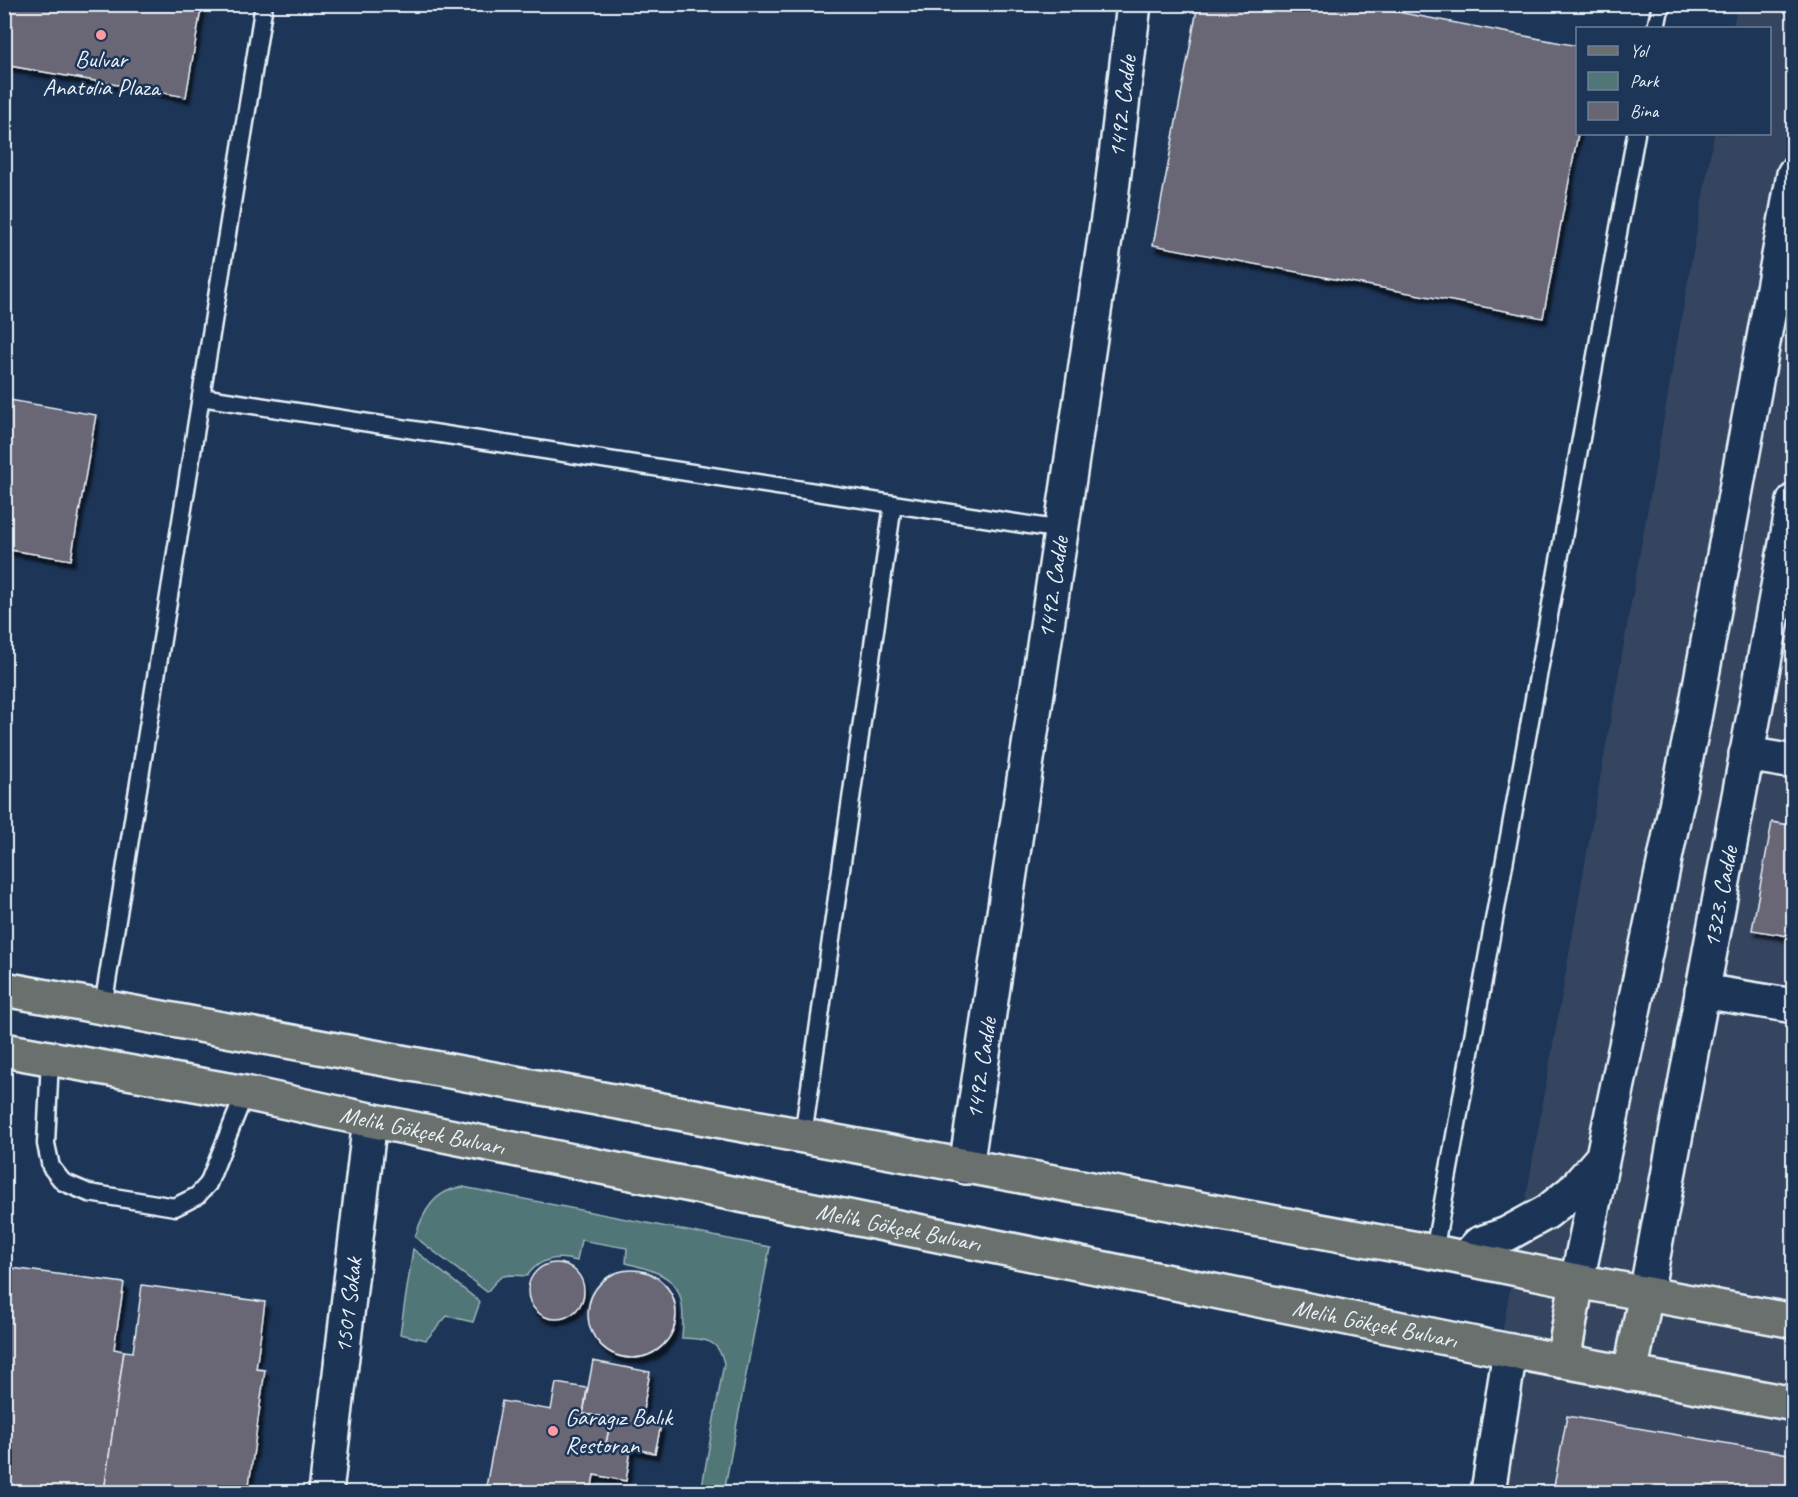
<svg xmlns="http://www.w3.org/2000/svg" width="1798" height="1497" font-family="Caveat,sans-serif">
<defs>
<filter id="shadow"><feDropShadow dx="3.5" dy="6" stdDeviation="1.5" flood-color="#0009"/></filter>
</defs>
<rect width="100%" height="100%" fill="#1d3557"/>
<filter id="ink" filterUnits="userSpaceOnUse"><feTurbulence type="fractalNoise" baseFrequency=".0167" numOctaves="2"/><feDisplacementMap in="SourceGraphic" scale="12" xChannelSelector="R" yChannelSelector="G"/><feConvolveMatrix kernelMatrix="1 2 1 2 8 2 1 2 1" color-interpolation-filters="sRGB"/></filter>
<g filter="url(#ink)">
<polygon fill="#344460" points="1737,5 1793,5 1793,1492 1474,1492 1714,134 1770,134 1770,28 1733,28"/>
<g fill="#517678" stroke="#9cb4b8" stroke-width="1.5">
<path d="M463 1187 770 1247 724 1492H701L724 1363C718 1338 704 1339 682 1338 686 1285 677 1276 626 1263L627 1248 581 1240 577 1261C557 1255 540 1258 527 1276 502 1274 502 1273 487 1292L415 1237C423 1212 434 1190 463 1187Z"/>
<polygon points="413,1249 480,1302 473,1322 447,1316 426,1340 400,1334"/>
</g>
<g fill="#696674" stroke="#e8f1f8" stroke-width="1.5" filter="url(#shadow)">
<polygon points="4,4 202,4 186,97 4,65"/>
<polygon points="1198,4 1355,4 1578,46 1578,134 1543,318 1153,245"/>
<polygon points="4,399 96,415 71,560 4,549"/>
<polygon points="1772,822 1794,826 1794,937 1752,930"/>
<circle cx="556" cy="1291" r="28"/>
<polygon points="4,1267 124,1283 114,1349 124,1351 104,1492 4,1492"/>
<circle cx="632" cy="1314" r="44"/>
<polygon points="142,1285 265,1302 256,1369 265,1370 248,1492 104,1492 124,1351 133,1352"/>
<polygon points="593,1361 650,1372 641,1421 661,1425 655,1453 606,1443 611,1418 583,1414"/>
<polygon points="556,1383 587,1388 583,1414 611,1418 606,1443 631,1449 626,1481 594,1475 591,1492 485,1492 502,1401 551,1410"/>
<polygon points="1567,1416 1794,1455 1794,1492 1553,1492"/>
</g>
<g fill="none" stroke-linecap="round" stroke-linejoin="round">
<defs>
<g id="service">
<polyline points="1656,28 1661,4"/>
<polyline points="201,397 1062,530"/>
<polyline points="103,1007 264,4"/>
<polyline points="50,1059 46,1144 51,1167 63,1182 89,1193 175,1207 197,1196 208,1184 245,1093"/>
<polyline points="803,1136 893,504"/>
<polyline points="1434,1252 1636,134"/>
</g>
<g id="minor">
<polyline points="1746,754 1794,762"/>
<polyline points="1702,991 1794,1006"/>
<path id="s1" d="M326 1492 370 1120"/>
<polyline points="1488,1492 1510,1351"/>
</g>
<g id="tertiary">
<path id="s2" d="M966 1167 1111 198 1134 4"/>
</g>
<g id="secondary">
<polyline points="1466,1258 1479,1244 1507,1234 1547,1212 1573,1191 1602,1158"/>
<polyline points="1577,1281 1693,724 1794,174"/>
<path id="s3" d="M1646 1294 1794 501"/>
</g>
<g id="primary">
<polyline points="4,989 1434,1252 1577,1281 1794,1321"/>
<path id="s4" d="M4 1050 245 1093 370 1120 1510 1351 1794 1404"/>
<polyline points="1563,1361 1577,1281"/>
<polyline points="1630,1374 1646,1294"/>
</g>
</defs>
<use href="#service" stroke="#e8f1f8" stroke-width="21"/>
<use href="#minor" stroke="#e8f1f8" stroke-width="38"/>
<use href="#tertiary" stroke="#e8f1f8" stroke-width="38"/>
<use href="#secondary" stroke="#e8f1f8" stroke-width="38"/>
<use href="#primary" stroke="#e8f1f8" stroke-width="38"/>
<use href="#service" stroke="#1d3557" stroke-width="16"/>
<use href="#minor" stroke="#1d3557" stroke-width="33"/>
<use href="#tertiary" stroke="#1d3557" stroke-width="33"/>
<use href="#secondary" stroke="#1d3557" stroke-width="33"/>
<use href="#primary" stroke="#6b706d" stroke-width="33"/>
</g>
</g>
<g fill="#ff9aa2" stroke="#1d3557" stroke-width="2">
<circle cx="101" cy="35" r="6"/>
<circle cx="553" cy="1431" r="6"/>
</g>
<g text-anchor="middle" stroke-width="5" stroke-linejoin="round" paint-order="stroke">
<g font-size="24" fill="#e8f1f8" stroke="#1d3557">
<text x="101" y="67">Bulvar<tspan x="101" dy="28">Anatolia Plaza</tspan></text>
<text x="565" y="1425" text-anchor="start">Garagız Balık<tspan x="565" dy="28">Restoran</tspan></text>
</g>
<g font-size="24" fill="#e8f1f8" stroke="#1d3557">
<text dy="8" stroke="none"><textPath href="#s2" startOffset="1072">1492. Cadde</textPath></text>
<text dy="8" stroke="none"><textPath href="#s2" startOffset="586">1492. Cadde</textPath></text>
<text dy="8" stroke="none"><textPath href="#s3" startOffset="404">1323. Cadde</textPath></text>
<text dy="8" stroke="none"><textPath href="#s2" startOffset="100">1492. Cadde</textPath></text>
<text dy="8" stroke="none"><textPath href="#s4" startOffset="426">Melih Gökçek Bulvarı</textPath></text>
<text dy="8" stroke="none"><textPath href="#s4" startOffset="912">Melih Gökçek Bulvarı</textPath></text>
<text dy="8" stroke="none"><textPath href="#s1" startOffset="188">1501 Sokak</textPath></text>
<text dy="8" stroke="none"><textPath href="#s4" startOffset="1398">Melih Gökçek Bulvarı</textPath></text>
</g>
</g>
<rect width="1798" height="1497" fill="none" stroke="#1d3557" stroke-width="24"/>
<rect x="12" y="12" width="1774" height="1473" fill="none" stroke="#e8f1f8" stroke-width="2" filter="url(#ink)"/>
<rect x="1576" y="27" width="195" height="108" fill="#1d3557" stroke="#6e8097" stroke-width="1.5"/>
<rect x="1588" y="46" width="30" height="9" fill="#6b706d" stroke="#6e8097" stroke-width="1.5"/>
<text x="1630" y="57" font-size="18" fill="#e8f1f8">Yol</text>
<rect x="1588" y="72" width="30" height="18" fill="#517678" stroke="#6e8097" stroke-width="1.5"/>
<text x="1630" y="87" font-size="18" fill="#e8f1f8">Park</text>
<rect x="1588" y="102" width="30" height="18" fill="#696674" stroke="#6e8097" stroke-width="1.5"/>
<text x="1630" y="117" font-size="18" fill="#e8f1f8">Bina</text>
</svg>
